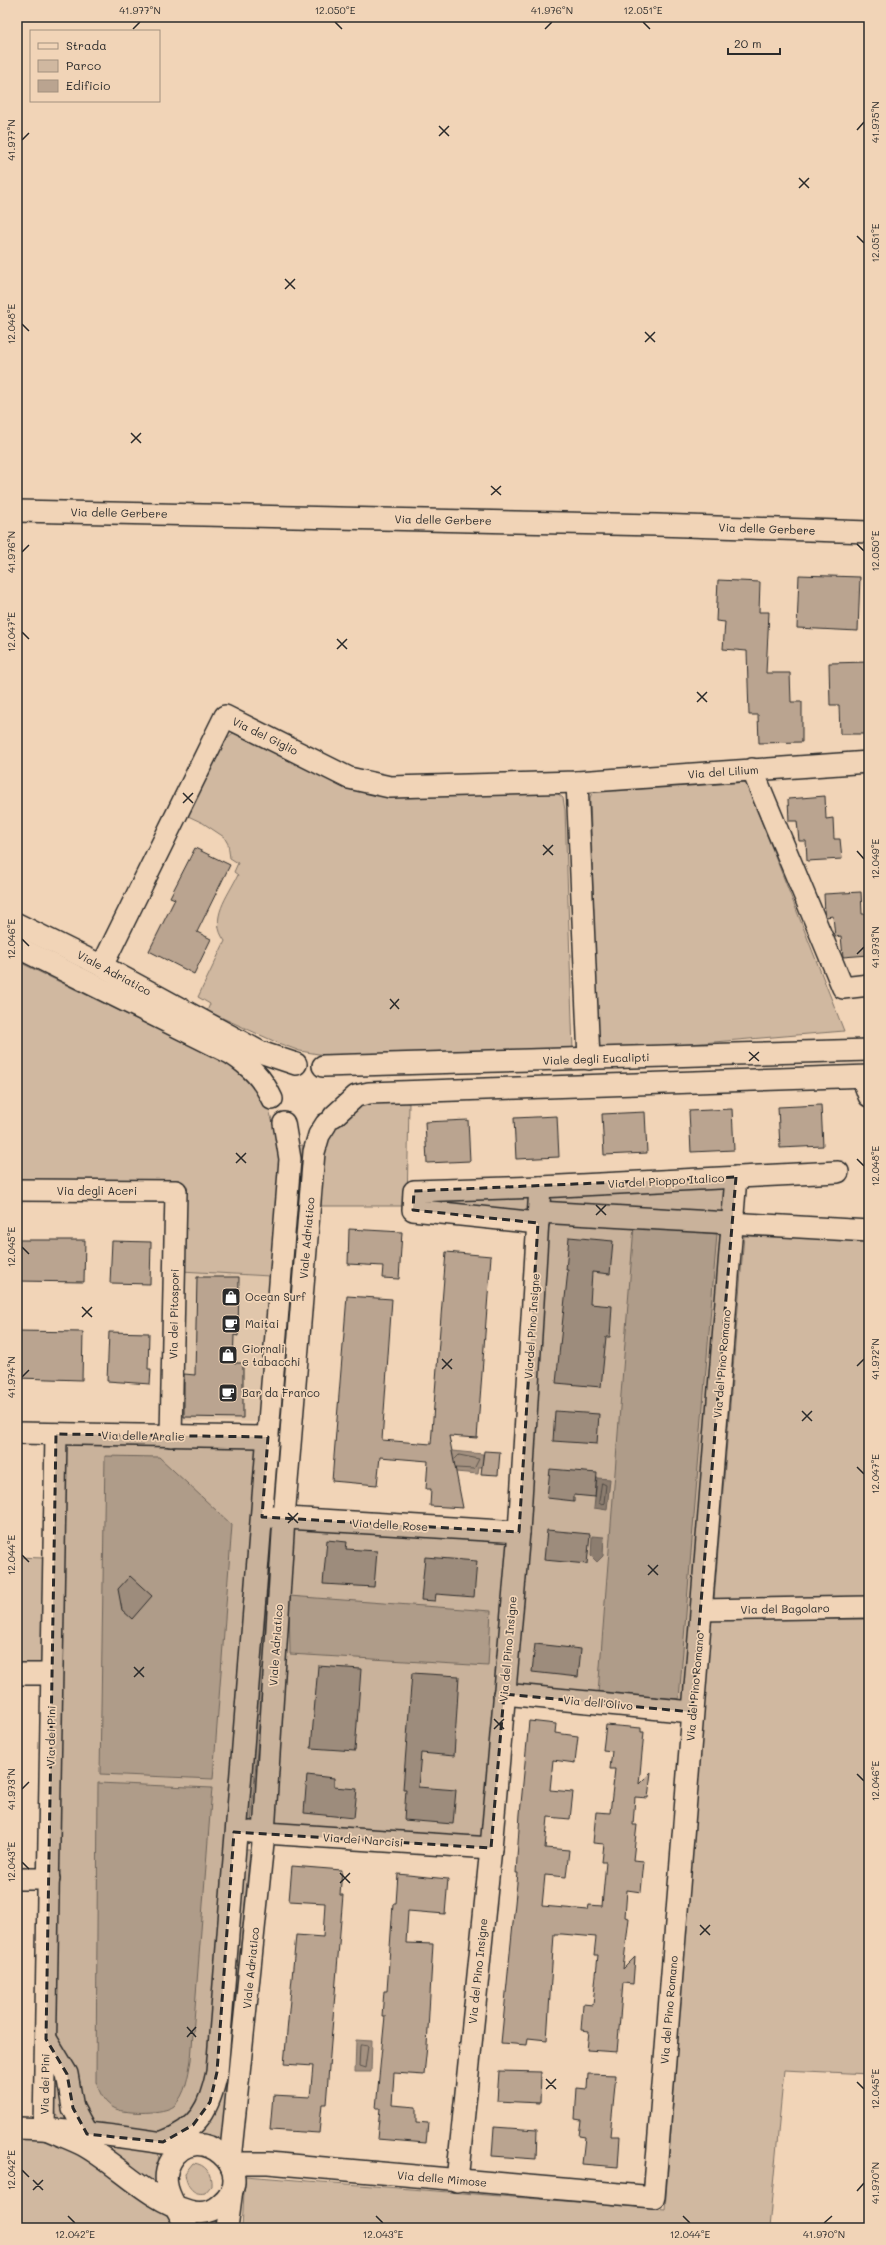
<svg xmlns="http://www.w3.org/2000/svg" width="886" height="2245" font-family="Mali,sans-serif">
<rect width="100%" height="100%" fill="#f1d4b7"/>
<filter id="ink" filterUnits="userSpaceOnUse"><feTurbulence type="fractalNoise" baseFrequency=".025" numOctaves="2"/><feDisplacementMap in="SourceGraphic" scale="8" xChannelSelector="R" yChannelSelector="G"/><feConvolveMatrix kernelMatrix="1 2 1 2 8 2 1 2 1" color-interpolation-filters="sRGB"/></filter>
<g filter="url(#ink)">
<polygon fill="#e0c6ab" points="181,1271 270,1276 260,1422 180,1421"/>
<g fill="#d0b8a0" stroke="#7e7266">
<path d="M233 733 339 783 362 792 388 796 557 793 563 798 565 810 573 1051 343 1058 300 1051 278 1043 207 1011 210 1004 198 997 225 941C208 919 228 896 238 875L234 872 238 863 230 858 228 844 224 837 203 823 188 816 226 739Z"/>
<polygon points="744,777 844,1031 607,1051 601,1049 598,1043 590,798 593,790"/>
<polygon points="17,961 228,1064 252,1086 268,1106 281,1152 270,1276 181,1271 183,1183 17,1181"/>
<path d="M384 1101 409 1103 407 1206H321C321 1169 315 1142 346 1116 363 1102 362 1103 384 1101Z"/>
<polygon points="303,1145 277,1503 270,1503 297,1146"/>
<polygon points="634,1226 717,1234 679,1699 598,1693"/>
<polygon points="744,1236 869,1240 869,1598 714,1599"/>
<polygon points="105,1456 159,1457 232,1525 213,1779 100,1774"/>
<polygon points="268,1528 275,1529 251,1824 243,1824"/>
<polygon points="17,1557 43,1558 41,1663 17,1663"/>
<polygon points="289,1596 491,1611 488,1666 290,1654"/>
<polygon points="869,1619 869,2074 784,2070 769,2228 242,2228 245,2176 665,2209 709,1620"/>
<path d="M98 1783 212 1788 191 2060C188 2076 186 2094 174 2106 164 2114 128 2114 116 2109 104 2104 100 2093 96 2082Z"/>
<polygon points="243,1850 250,1850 222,2143 196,2134"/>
<polygon points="52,2086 59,2090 65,2120 60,2122 53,2106"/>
<path d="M17 2137C26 2138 36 2137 45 2139 78 2147 157 2202 180 2228H17Z"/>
<polygon points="97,2142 159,2152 156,2184 154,2184"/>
<path d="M193 2163C206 2164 212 2174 211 2186L205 2193C192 2196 186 2184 185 2173Z"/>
<polygon points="219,2214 218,2228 198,2228 193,2218"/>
</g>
<g fill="#a49180" stroke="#74685e">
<polygon points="452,1451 483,1454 482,1467 479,1467 478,1474 444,1471 447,1458 453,1456"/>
<polygon points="597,1478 610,1479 607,1510 594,1508"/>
<polygon points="592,1536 604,1537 603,1556 597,1562 591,1556"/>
<polygon points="356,2040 372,2041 371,2072 355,2072"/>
</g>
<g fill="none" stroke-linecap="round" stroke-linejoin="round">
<g stroke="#5b544d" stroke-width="1">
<polyline points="455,1459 459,1455 479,1459 474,1469 456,1468"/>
<polygon points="602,1483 606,1485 604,1503 602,1505 599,1503"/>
<polygon points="362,2045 368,2046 365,2068 359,2066 360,2046"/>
</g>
</g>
<g fill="#baa490" stroke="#2b2b2b">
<polygon points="799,575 860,577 858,631 797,628"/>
<polygon points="718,580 760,582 759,612 769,612 766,673 790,673 791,702 802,702 802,742 759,743 758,715 749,715 747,651 723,649 725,622 716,621"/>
<polygon points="869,662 869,734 840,734 839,705 830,705 829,663"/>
<polygon points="825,796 826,819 833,818 834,839 840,839 842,859 807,861 806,841 799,841 797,821 789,821 788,799"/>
<polygon points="195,848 230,865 197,932 211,939 194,974 149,951 175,899 170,897"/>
<polygon points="861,892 862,914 869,914 869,955 843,957 841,936 835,937 833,916 826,917 825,914 824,894"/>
<polygon points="821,1105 823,1146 780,1148 778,1107"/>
<polygon points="732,1109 734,1150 691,1152 689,1111"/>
<polygon points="645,1112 647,1153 604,1155 602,1114"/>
<polygon points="557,1116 559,1157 516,1159 514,1118"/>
<polygon points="468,1120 470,1161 427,1163 425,1122"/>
<polygon points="349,1229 402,1232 399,1279 382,1278 383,1266 348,1264"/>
<polygon points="569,1237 613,1241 610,1274 592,1272 590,1304 612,1306 610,1337 606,1337 601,1387 556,1383 568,1270 566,1270"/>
<polygon points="17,1240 85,1240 84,1282 17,1281"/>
<polygon points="112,1241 151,1242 150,1284 110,1283"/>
<polygon points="446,1252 491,1256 477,1438 449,1436 463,1508 430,1506 431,1489 426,1489 428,1461 380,1457 377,1485 332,1481 347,1296 392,1299 382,1440 431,1444"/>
<polygon points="197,1277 239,1277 238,1336 234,1335 233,1363 243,1363 243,1418 184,1417 184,1374 195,1375"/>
<polygon points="17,1331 83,1332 82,1380 17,1378"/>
<polygon points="109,1332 149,1333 148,1369 151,1369 150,1384 107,1381"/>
<polygon points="555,1411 599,1414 597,1444 553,1441"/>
<polygon points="484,1451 500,1452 498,1475 481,1474"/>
<polygon points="550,1469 597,1473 595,1497 574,1495 574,1501 547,1498"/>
<polygon points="547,1530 590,1534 587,1564 544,1560"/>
<polygon points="327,1540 347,1542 346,1549 377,1551 374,1587 323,1584"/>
<polygon points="425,1557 477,1561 474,1597 436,1594 435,1601 421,1600"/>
<polygon points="130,1576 152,1596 132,1619 122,1610 118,1589"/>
<polygon points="535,1644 581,1649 578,1677 532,1672"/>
<polygon points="318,1666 361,1669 355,1751 311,1748"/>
<polygon points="412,1673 459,1676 454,1756 421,1753 418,1787 456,1790 453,1824 404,1820 406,1789 403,1789"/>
<polygon points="529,1721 556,1724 555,1733 578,1736 575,1763 553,1760 550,1790 573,1792 570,1819 548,1817 545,1848 569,1850 566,1877 545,1875 542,1906 588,1910 589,1905 602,1906 606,1862 602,1862 604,1844 593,1843 596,1812 610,1813 615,1769 610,1769 612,1751 603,1750 606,1725 641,1728 641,1732 644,1732 639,1784 651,1772 648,1798 635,1797 633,1825 637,1825 633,1860 644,1861 641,1892 627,1890 625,1917 629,1918 623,1969 635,1957 633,1984 623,1983 617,2052 587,2050 589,2031 581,2030 583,2004 593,2005 598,1955 594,1955 596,1937 562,1934 554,1934 547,2040 528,2038 527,2045 501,2043 518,1873 516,1873 520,1814"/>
<polygon points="307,1775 334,1778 334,1787 357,1789 354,1818 304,1813"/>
<polygon points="292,1866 342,1870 340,1895 343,1895 326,2104 322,2104 319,2133 270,2130 273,2095 310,2097 313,2066 284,2064 296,1935 323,1937 325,1903 289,1901"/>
<polygon points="398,1874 448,1879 445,1914 408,1911 406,1943 433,1944 427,2046 424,2075 394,2073 392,2105 416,2107 416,2122 428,2123 426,2143 377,2139 380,2108 376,2108 385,2016 382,2016 384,1991 387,1991 393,1904 396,1904"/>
<polygon points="499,2071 541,2072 540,2103 497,2101"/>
<polygon points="588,2074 616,2075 610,2136 620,2136 618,2167 582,2164 585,2137 579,2136 581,2120 575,2119 577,2088 587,2089"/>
<polygon points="494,2127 537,2130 536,2159 492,2156"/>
</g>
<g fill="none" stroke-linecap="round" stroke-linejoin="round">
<defs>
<g id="minor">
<polyline points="17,511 657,525 869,532"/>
<polyline points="752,769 843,988 869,985"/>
<polyline points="577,782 589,1059"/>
<polyline points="17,924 102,966 260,1052 296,1064"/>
<path d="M17 947 230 1053C250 1066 262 1077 272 1099"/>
<polyline points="102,966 225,716 349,778 390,787 577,782 869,762"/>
<polyline points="323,1066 869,1050"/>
<polyline points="862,1077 869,1096"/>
<polyline points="334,1116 356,1096 369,1093 869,1076"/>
<polyline points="17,1190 176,1191 171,1436"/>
<polyline points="539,1212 869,1231"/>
<polyline points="538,1223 413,1210 414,1191 540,1187 838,1172"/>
<polyline points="17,1433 268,1437"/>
<polyline points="270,1517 519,1532"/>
<polyline points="702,1610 869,1607"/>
<polyline points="17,1674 51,1674"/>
<polyline points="504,1694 692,1712"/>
<polyline points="250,1832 491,1848"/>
<polyline points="17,1879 49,1879"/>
<polyline points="46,2039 67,2074 73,2108 87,2134"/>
<path d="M17 2128C68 2129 126 2137 176 2145"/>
<polyline points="44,2128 56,1434"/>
<path d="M44 2128C57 2134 71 2139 83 2145 119 2165 148 2200 189 2211 200 2214 211 2213 220 2205 263 2172 196 2117 171 2161 157 2185 177 2207 187 2228"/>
<path d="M163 2142C199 2129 210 2107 217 2072 239 1767 266 1463 290 1159L284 1123"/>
<polyline points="232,2168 243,2163 268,2163 654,2197 736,1177"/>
<polyline points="232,2168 230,2160 264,1833 284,1518 314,1152 319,1135 326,1124"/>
<polyline points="457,2181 491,1848 519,1532 540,1187"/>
<polyline points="227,2228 232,2189"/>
</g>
</defs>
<use href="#minor" stroke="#2b2b2b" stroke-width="24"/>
<use href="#minor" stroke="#f1d4b7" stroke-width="21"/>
</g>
</g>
<path fill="#2b2b2b" fill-opacity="0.2" stroke="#2b2b2b" stroke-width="3" stroke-dasharray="8 5" stroke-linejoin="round" d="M736 1177 692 1712 504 1694 491 1848 234 1832 217 2072 210 2102 193 2125 163 2142 87 2134 73 2108 67 2074 46 2039 56 1434 268 1437 262 1517 519 1532 538 1223 413 1210 414 1191Z"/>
<path fill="none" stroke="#2b2b2b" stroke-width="1.5" d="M335 22 342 29M643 22 650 29M133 29 140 22M545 29 552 22M439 126 449 136M857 130 864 122M439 136 449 126M22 140 29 133M799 178 809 188M799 188 809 178M857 236 864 243M285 279 295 289M285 289 295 279M22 324 29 331M645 332 655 342M645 342 655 332M131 433 141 443M131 443 141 433M491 486 501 495M491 495 501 486M857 544 864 551M22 552 29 545M22 632 29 639M337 639 347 649M337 649 347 639M697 692 707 702M697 702 707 692M183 793 193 803M183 803 193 793M543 845 553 855M857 851 864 859M543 855 553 845M22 939 29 946M857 954 864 947M390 999 399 1009M390 1009 399 999M749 1052 759 1061M749 1061 759 1052M236 1153 246 1163M857 1159 864 1166M236 1163 246 1153M596 1205 606 1215M596 1215 606 1205M22 1247 29 1254M82 1307 92 1317M82 1317 92 1307M442 1359 452 1369M857 1366 864 1359M442 1369 452 1359M22 1377 29 1370M802 1411 812 1421M802 1421 812 1411M857 1467 864 1474M288 1513 298 1523M288 1523 298 1513M22 1555 29 1562M648 1565 658 1575M648 1575 658 1565M134 1667 144 1677M134 1677 144 1667M494 1719 504 1729M494 1729 504 1719M857 1774 864 1781M22 1789 29 1782M22 1862 29 1869M340 1873 350 1883M340 1883 350 1873M700 1925 710 1935M700 1935 710 1925M187 2027 196 2037M187 2037 196 2027M546 2079 556 2089M857 2082 864 2089M546 2089 556 2079M22 2170 29 2177M33 2180 43 2190M33 2190 43 2180M857 2191 864 2183M68 2216 75 2223M376 2216 383 2223M683 2216 690 2223M824 2223 832 2216"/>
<defs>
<symbol id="shop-square" viewBox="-11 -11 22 22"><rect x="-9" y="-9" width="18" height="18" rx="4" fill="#2b2b2b" stroke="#f1d4b7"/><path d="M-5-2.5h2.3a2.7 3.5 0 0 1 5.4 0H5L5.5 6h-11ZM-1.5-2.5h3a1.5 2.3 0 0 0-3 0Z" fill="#fff"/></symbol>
<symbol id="cafe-square" viewBox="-11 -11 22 22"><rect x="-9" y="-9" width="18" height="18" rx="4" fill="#2b2b2b" stroke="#f1d4b7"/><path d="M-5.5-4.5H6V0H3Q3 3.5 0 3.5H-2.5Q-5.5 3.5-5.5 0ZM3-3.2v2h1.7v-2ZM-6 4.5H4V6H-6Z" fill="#fff"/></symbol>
</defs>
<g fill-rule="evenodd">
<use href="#shop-square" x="220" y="1286" width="22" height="22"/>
<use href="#cafe-square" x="220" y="1313" width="22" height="22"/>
<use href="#shop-square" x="217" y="1344" width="22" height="22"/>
<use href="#cafe-square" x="217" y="1382" width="22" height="22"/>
</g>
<g text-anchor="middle" stroke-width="3.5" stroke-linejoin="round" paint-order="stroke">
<g font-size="11" fill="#2b2b2b" stroke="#f1d4b7">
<text transform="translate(119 513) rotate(1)" y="4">Via delle Gerbere</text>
<text transform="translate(443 520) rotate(1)" y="4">Via delle Gerbere</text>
<text transform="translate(767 529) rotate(2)" y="4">Via delle Gerbere</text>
<text transform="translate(265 736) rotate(26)" y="4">Via del Giglio</text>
<text transform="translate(723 772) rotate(-4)" y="4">Via del Lilium</text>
<text transform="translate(114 973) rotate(28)" y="4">Viale Adriatico</text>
<text transform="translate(596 1059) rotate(-2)" y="4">Viale degli Eucalipti</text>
<text transform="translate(666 1181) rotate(-3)" y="4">Via del Pioppo Italico</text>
<text x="97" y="1195">Via degli Aceri</text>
<text transform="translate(307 1238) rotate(-85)" y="4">Viale Adriatico</text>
<text transform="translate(174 1314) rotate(-89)" y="4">Via dei Pitospori</text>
<text transform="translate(532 1326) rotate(-86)" y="4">Via del Pino Insigne</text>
<text transform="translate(722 1364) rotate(-85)" y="4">Via del Pino Romano</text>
<text transform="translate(143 1436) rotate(1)" y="4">Via delle Aralie</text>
<text transform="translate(390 1525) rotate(3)" y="4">Via delle Rose</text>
<text transform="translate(785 1609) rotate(-1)" y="4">Via del Bagolaro</text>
<text transform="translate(276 1645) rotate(-86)" y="4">Viale Adriatico</text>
<text transform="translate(508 1649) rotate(-85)" y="4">Via del Pino Insigne</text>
<text transform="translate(695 1687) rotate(-85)" y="4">Via del Pino Romano</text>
<text transform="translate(598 1703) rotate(5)" y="4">Via dell'Olivo</text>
<text transform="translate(51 1736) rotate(-89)" y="4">Via dei Pini</text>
<text transform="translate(363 1840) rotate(4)" y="4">Via dei Narcisi</text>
<text transform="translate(251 1968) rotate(-84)" y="4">Viale Adriatico</text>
<text transform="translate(478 1971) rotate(-84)" y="4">Via del Pino Insigne</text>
<text transform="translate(669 2010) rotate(-85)" y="4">Via del Pino Romano</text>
<text transform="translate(45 2084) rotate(-89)" y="4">Via dei Pini</text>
<text transform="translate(442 2179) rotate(5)" y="4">Via delle Mimose</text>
</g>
<g font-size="11" fill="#2b2b2b" stroke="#f1d4b7" text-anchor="start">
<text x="245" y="1301">Ocean Surf</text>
<text x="245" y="1328">Maitai</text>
<text x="242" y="1353">Giornali<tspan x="242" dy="13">e tabacchi</tspan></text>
<text x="242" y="1397">Bar da Franco</text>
</g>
</g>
<rect width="886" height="2245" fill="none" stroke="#f1d4b7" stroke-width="44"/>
<rect x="30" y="30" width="130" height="72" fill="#f1d4b7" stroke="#a2907f"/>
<rect x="38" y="43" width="20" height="6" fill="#f1d4b7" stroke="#a2907f"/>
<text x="66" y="50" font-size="12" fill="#2b2b2b">Strada</text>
<rect x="38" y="60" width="20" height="12" fill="#d0b8a0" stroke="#a2907f"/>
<text x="66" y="70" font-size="12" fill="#2b2b2b">Parco</text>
<rect x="38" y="80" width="20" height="12" fill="#baa490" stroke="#a2907f"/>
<text x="66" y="90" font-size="12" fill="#2b2b2b">Edificio</text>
<path d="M728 48v6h52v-6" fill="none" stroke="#2b2b2b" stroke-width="2"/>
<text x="734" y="48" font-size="12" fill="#2b2b2b" stroke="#f1d4b7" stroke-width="3" paint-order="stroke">20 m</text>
<rect x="22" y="22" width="842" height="2201" fill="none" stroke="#2b2b2b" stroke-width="1.5"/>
<g font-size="10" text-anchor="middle" fill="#2b2b2b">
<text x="140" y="14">41.977°N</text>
<text x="335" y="14">12.050°E</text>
<text x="552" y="14">41.976°N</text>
<text x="643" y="14">12.051°E</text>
<text transform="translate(875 122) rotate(-90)" y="4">41.975°N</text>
<text transform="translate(11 140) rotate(-90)" y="4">41.977°N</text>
<text transform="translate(875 243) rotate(-90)" y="4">12.051°E</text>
<text transform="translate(11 324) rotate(-90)" y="4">12.048°E</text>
<text transform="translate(875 551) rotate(-90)" y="4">12.050°E</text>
<text transform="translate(11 552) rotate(-90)" y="4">41.976°N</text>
<text transform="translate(11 632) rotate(-90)" y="4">12.047°E</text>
<text transform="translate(875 859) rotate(-90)" y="4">12.049°E</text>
<text transform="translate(11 939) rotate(-90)" y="4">12.046°E</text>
<text transform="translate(875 947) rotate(-90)" y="4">41.973°N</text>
<text transform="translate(875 1166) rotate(-90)" y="4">12.048°E</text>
<text transform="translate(11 1247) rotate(-90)" y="4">12.045°E</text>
<text transform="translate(875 1359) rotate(-90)" y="4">41.972°N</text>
<text transform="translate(11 1377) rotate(-90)" y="4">41.974°N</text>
<text transform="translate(875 1474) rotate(-90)" y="4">12.047°E</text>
<text transform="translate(11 1555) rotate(-90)" y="4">12.044°E</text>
<text transform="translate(875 1781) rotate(-90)" y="4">12.046°E</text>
<text transform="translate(11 1789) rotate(-90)" y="4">41.973°N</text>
<text transform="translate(11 1862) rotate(-90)" y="4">12.043°E</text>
<text transform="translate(875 2089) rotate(-90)" y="4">12.045°E</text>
<text transform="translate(11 2170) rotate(-90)" y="4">12.042°E</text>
<text transform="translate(875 2183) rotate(-90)" y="4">41.970°N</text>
<text x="75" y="2238">12.042°E</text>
<text x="383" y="2238">12.043°E</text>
<text x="690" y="2238">12.044°E</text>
<text x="824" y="2238">41.970°N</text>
</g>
</svg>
